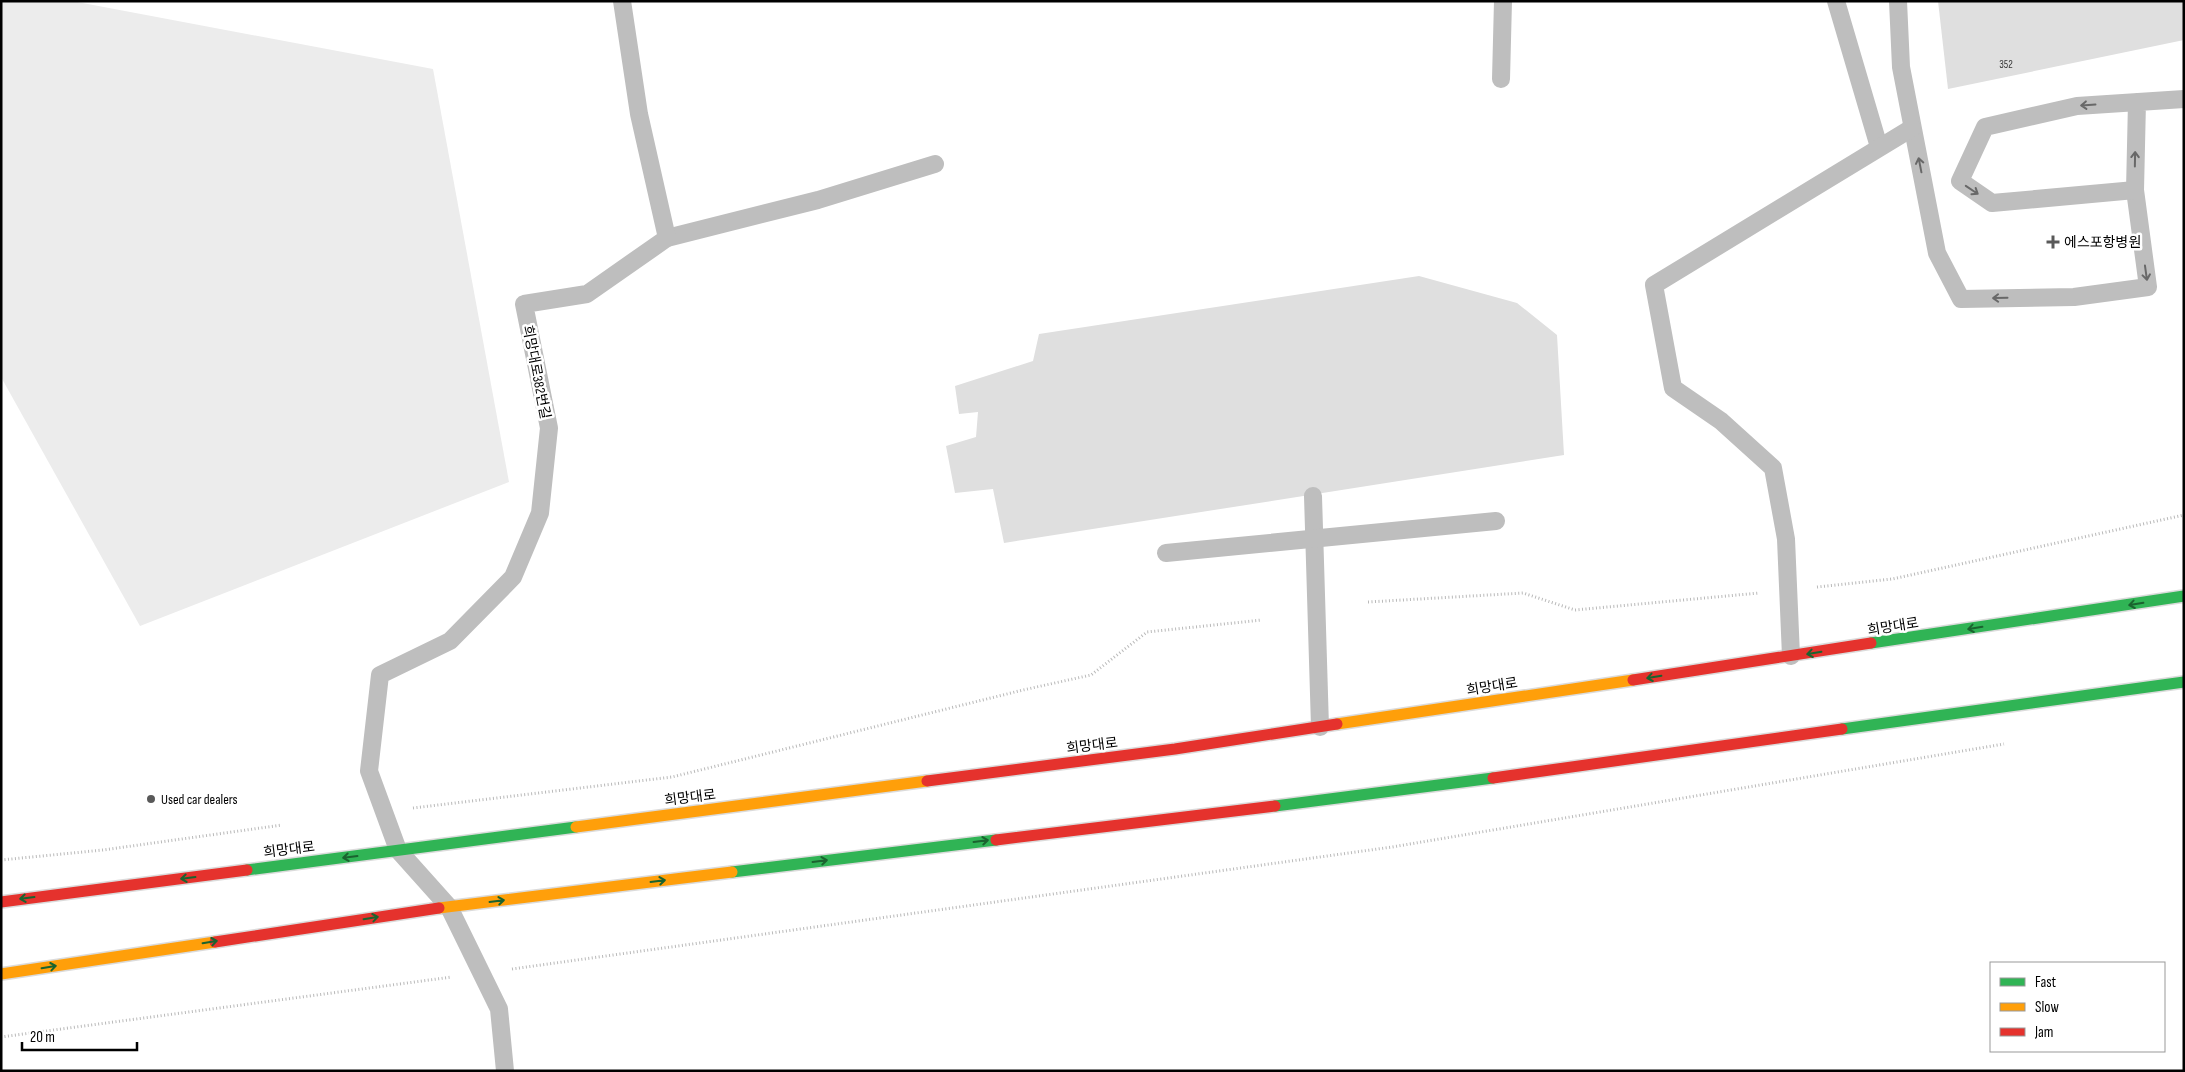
<svg xmlns="http://www.w3.org/2000/svg" width="2185" height="1072" font-family="'Sofia Sans Condensed','Noto Sans KR',sans-serif">
<rect width="100%" height="100%" fill="#fff"/>
<polygon fill="#ececec" points="1,1 72,1 433,69 509,482 140,626 1,377"/>
<g fill="#dfdfdf">
<polygon points="1938,1 2184,1 2184,40 1948,89"/>
<polygon points="1419,276 1517,303 1557,335 1564,455 1004,543 993,489 955,493 946,446 976,437 978,412 959,414 955,386 1033,361 1039,334"/>
</g>
<g fill="none" stroke-linecap="round" stroke-linejoin="round">
<defs>
<g id="fast">
<polyline points="1871,643 2184,596"/>
<polyline points="1842,729 2184,682"/>
<polyline points="1275,806 1493,778"/>
<polyline points="247,870 576,827"/>
<polyline points="732,872 996,840"/>
</g>
<g id="slow">
<polyline points="1337,724 1633,680"/>
<polyline points="576,827 927,781"/>
<polyline points="439,908 732,872"/>
<polyline points="1,974 215,942"/>
</g>
<g id="jam">
<polyline points="1633,680 1871,643"/>
<polyline points="1493,778 1842,729"/>
<polyline points="927,781 1175,749 1337,724"/>
<polyline points="996,840 1275,806"/>
<polyline points="1,902 247,870"/>
<polyline points="215,942 439,908"/>
</g>
</defs>
<use href="#fast" stroke="#dbdbdb" stroke-width="14"/>
<use href="#slow" stroke="#dbdbdb" stroke-width="14"/>
<use href="#jam" stroke="#dbdbdb" stroke-width="14"/>
<g stroke="#b9b9b9" stroke-width="3" stroke-dasharray="1 2.5" stroke-linecap="butt">
<polyline points="1817,587 1892,579 2184,515"/>
<polyline points="1368,602 1523,593 1575,610 1759,593"/>
<polyline points="413,808 672,777 1023,690 1091,675 1147,632 1262,620"/>
<polyline points="1,860 103,850 282,825"/>
<polyline points="512,969 1392,847 2004,744"/>
<polyline points="1,1037 452,977"/>
</g>
<g stroke="#bebebe" stroke-width="18">
<polyline points="1836,1 1879,147"/>
<polyline points="1898,1 1901,67 1937,253 1961,299 2074,297 2148,287 2135,190"/>
<polyline points="1501,79 1503,1"/>
<polyline points="2137,102 2135,190 1992,203 1960,181 1985,127 2077,106 2184,99"/>
<polyline points="667,238 818,200 935,164"/>
<polyline points="1313,496 1320,727"/>
<polyline points="1166,553 1496,521"/>
<polyline points="1791,656 1786,539 1773,468 1721,421 1673,388 1654,285 1912,128"/>
<polyline points="505,1071 499,1009 449,907 398,850 369,771 380,675 450,641 513,577 540,513 549,428 524,304 587,294 667,238 639,114 622,1"/>
</g>
<use href="#fast" stroke="#30b455" stroke-width="11"/>
<use href="#slow" stroke="#ff9f0a" stroke-width="11"/>
<use href="#jam" stroke="#e5322d" stroke-width="11"/>
</g>
<defs><path id="oneway-shaft" d="M-6 0H5M1.5-3L5.5 0L1.5 3" fill="none" stroke-width="1.6" stroke-linecap="round" stroke-linejoin="round" transform="scale(1.25)"/></defs>
<g stroke="#686868">
<use href="#oneway-shaft" transform="translate(2088 105) rotate(176)"/>
<use href="#oneway-shaft" transform="translate(2135 159) rotate(-89)"/>
<use href="#oneway-shaft" transform="translate(1920 165) rotate(-101)"/>
<use href="#oneway-shaft" transform="translate(1972 190) rotate(34)"/>
<use href="#oneway-shaft" transform="translate(2146 273) rotate(82)"/>
<use href="#oneway-shaft" transform="translate(2000 298) rotate(179)"/>
</g>
<g stroke="#1a632f">
<use href="#oneway-shaft" transform="translate(2136 604) rotate(171)"/>
<use href="#oneway-shaft" transform="translate(1975 628) rotate(171)"/>
<use href="#oneway-shaft" transform="translate(1814 653) rotate(171)"/>
<use href="#oneway-shaft" transform="translate(1654 677) rotate(171)"/>
<use href="#oneway-shaft" transform="translate(981 841) rotate(-7)"/>
<use href="#oneway-shaft" transform="translate(350 857) rotate(173)"/>
<use href="#oneway-shaft" transform="translate(820 861) rotate(-7)"/>
<use href="#oneway-shaft" transform="translate(188 878) rotate(173)"/>
<use href="#oneway-shaft" transform="translate(658 881) rotate(-7)"/>
<use href="#oneway-shaft" transform="translate(27 898) rotate(173)"/>
<use href="#oneway-shaft" transform="translate(497 901) rotate(-7)"/>
<use href="#oneway-shaft" transform="translate(371 918) rotate(-9)"/>
<use href="#oneway-shaft" transform="translate(210 942) rotate(-9)"/>
<use href="#oneway-shaft" transform="translate(49 967) rotate(-9)"/>
</g>
<g fill="#595959" stroke="#fff" stroke-width="2">
<path d="M2050.5 234.5h5v5h5v5h-5v5h-5v-5h-5v-5h5z"/>
<circle cx="151" cy="799" r="5"/>
</g>
<g text-anchor="middle" stroke-width="5" stroke-linejoin="round" paint-order="stroke">
<g font-size="11" fill="#383838">
<text x="2006" y="68">352</text>
</g>
<g font-size="14" fill="#000" stroke="#fff" text-anchor="start">
<text x="2064" y="247">에스포항병원</text>
<text x="161" y="804">Used car dealers</text>
</g>
<g font-size="14" fill="#000" stroke="#fff">
<text transform="translate(537 372) rotate(79)" y="5">희망대로382번길</text>
<text transform="translate(1893 626) rotate(-9)" y="5">희망대로</text>
<text transform="translate(1492 686) rotate(-9)" y="5">희망대로</text>
<text transform="translate(1092 745) rotate(-7)" y="5">희망대로</text>
<text transform="translate(690 797) rotate(-7)" y="5">희망대로</text>
<text transform="translate(289 849) rotate(-7)" y="5">희망대로</text>
</g>
</g>
<rect width="2185" height="1072" fill="none" stroke="#000000" stroke-width="5"/>
<rect x="1990" y="962" width="175" height="90" fill="#ffffff" stroke="#999999"/>
<rect x="2000" y="978" width="25" height="8" fill="#30b455" stroke="#999999"/>
<text x="2035" y="987" font-size="15" fill="#000000">Fast</text>
<rect x="2000" y="1003" width="25" height="8" fill="#ff9f0a" stroke="#999999"/>
<text x="2035" y="1012" font-size="15" fill="#000000">Slow</text>
<rect x="2000" y="1028" width="25" height="8" fill="#e5322d" stroke="#999999"/>
<text x="2035" y="1037" font-size="15" fill="#000000">Jam</text>
<path d="M22 1042v8h115v-8" fill="none" stroke="#000000" stroke-width="2.5"/>
<text x="30" y="1042" font-size="15" fill="#000000" stroke="#ffffff" stroke-width="4" paint-order="stroke">20 m</text>
</svg>
